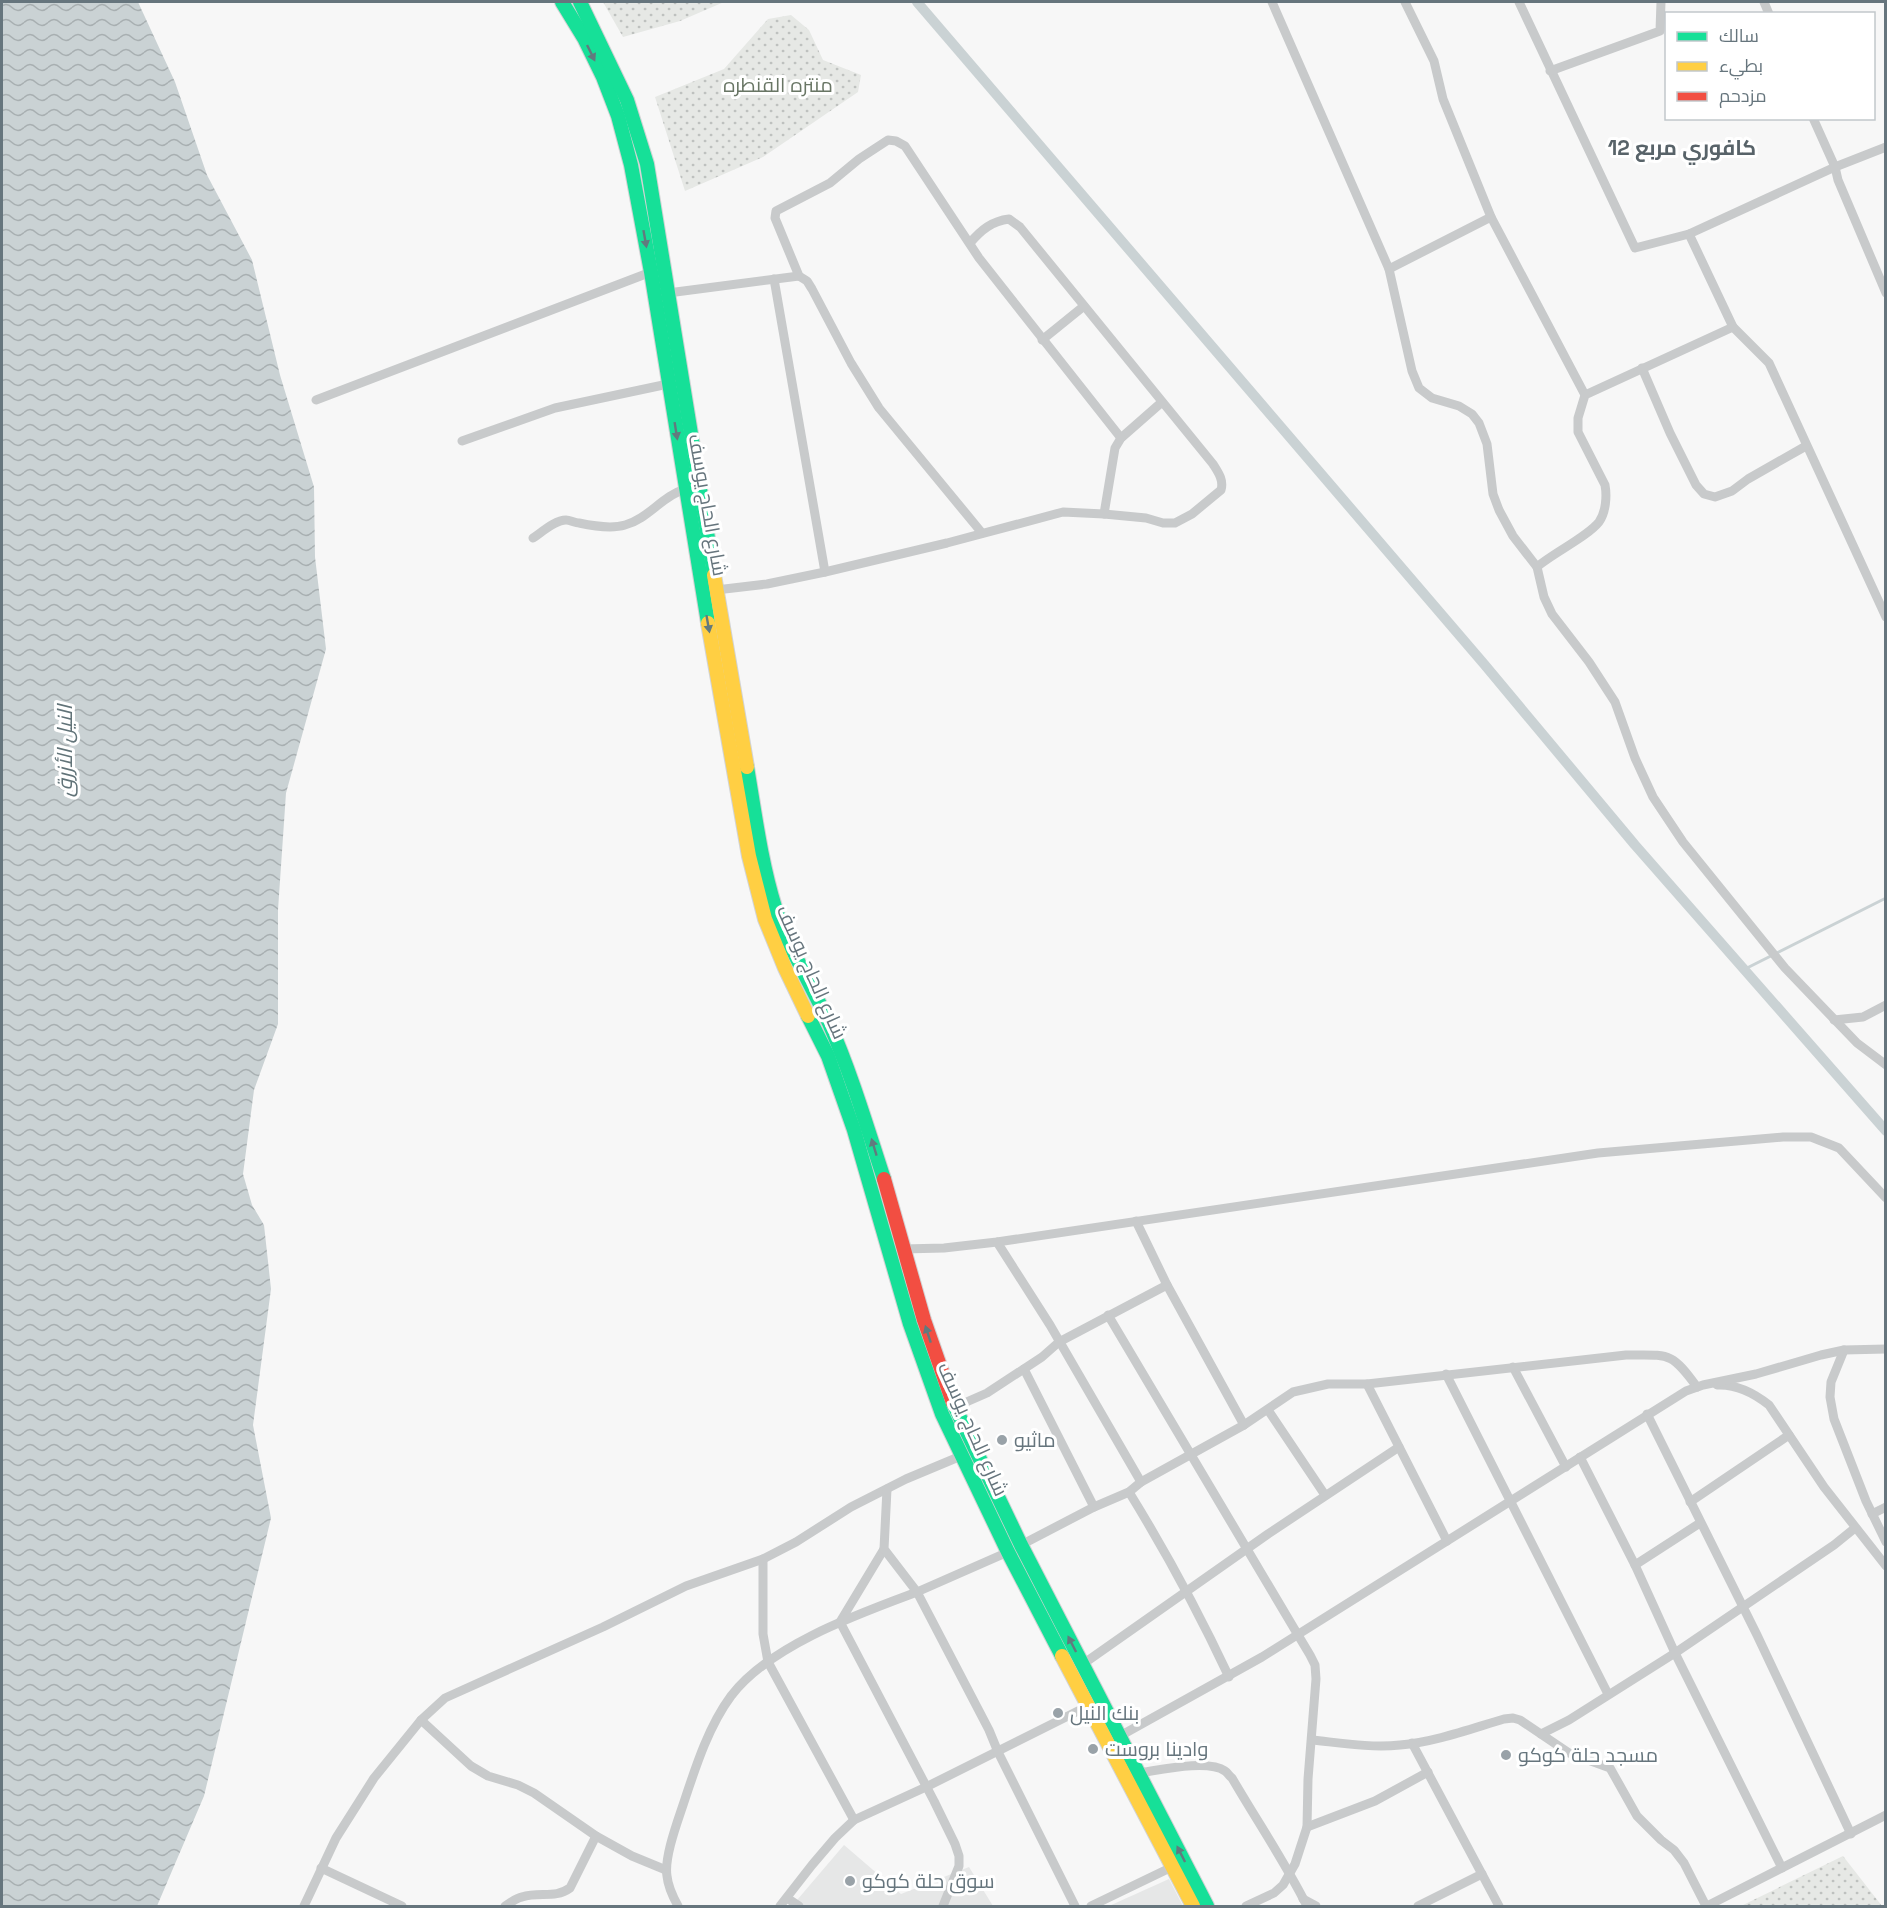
<svg xmlns="http://www.w3.org/2000/svg" width="1887" height="1908" font-family="'Space Grotesk',Cairo,sans-serif">
<defs>
<pattern id="park-dots" width="8" height="8" patternUnits="userSpaceOnUse" patternTransform="scale(1.5)"><rect width="8" height="8" fill="#e6e8e5"/><path d="M2 2h.1M6 6h.1" fill="none" stroke="#bec1bf" stroke-width="1.8" stroke-linecap="round"/></pattern>
<pattern id="water-waves" width="16" height="10" patternUnits="userSpaceOnUse" patternTransform="scale(1.5)"><rect width="16" height="10" fill="#cad2d4"/><path d="M0 5q4-4 8 0t8 0" fill="none" stroke="#a8afb1"/></pattern>
</defs>
<rect width="100%" height="100%" fill="#f7f7f7"/>
<g fill="#e6e7e7">
<polygon points="844,1845 901,1894 969,1867 993,1906 792,1906"/>
<polygon points="1169,1879 1183,1906 1109,1906"/>
</g>
<g fill="url(#park-dots)">
<polygon points="603,2 724,2 680,21 623,37"/>
<polygon points="791,15 809,30 823,60 861,75 858,92 763,157 685,191 655,97 724,69 768,19"/>
<polygon points="1843,1856 1882,1906 1741,1906"/>
</g>
<polygon fill="url(#water-waves)" points="2,2 138,2 175,82 207,175 252,260 280,375 314,487 315,557 326,649 286,793 278,910 278,1024 254,1090 243,1174 252,1205 264,1225 271,1289 253,1425 271,1518 204,1796 157,1906 2,1906"/>
<g fill="none" stroke-linecap="round" stroke-linejoin="round">
<polyline stroke="#cad2d4" stroke-width="3" points="1745,969 1886,898"/>
<polyline stroke="#cad2d4" stroke-width="10" points="917,2 1484,664 1635,845 1886,1131"/>
<defs>
<g id="fast">
<polyline points="562,2 584,38 603,77 618,116 631,165 651,272 708,623"/>
<polyline points="580,2 627,100 647,164 714,575"/>
<path d="M747 767C755 814 761 862 775 907 788 947 811 984 829 1023 851 1073 867 1127 884 1179"/>
<polyline points="808,1016 828,1056 854,1130 910,1324 942,1414 1008,1552 1062,1656"/>
<polyline points="953,1403 1021,1545 1207,1906"/>
</g>
<g id="slow">
<polyline points="714,575 747,767"/>
<polyline points="708,623 749,856 765,919 785,968 808,1016"/>
<polyline points="1062,1656 1193,1906"/>
</g>
<polyline id="jam" points="884,1179 924,1320 953,1403"/>
</defs>
<use href="#fast" stroke="#d2d3d4" stroke-width="16"/>
<use href="#slow" stroke="#d2d3d4" stroke-width="16"/>
<use href="#jam" stroke="#d2d3d4" stroke-width="16"/>
<g stroke="#c8cacb" stroke-width="9">
<polyline points="1272,2 1389,269 1412,371 1419,388 1432,398 1459,406 1472,414 1479,423 1487,444 1493,494 1499,510 1513,536 1537,567 1544,597 1552,614 1589,662 1615,702 1635,758 1653,797 1683,842 1785,968 1857,1043 1886,1065"/>
<polyline points="1519,2 1635,248 1689,234 1835,167 1886,147"/>
<polyline points="1764,2 1769,14"/>
<polyline points="1550,71 1660,31 1661,2"/>
<polyline points="1813,118 1835,167 1838,180 1886,293"/>
<polyline points="1491,217 1585,395"/>
<polyline points="1689,234 1733,327 1769,363 1886,617"/>
<polyline points="1389,269 1491,217 1443,99 1434,61 1405,2"/>
<polyline points="774,279 825,572"/>
<polyline points="668,293 799,276"/>
<polyline points="1042,340 1084,306"/>
<polyline points="1642,368 1670,433 1696,485 1704,494 1715,497 1732,491 1748,479 1806,446"/>
<polyline points="316,400 651,272"/>
<polyline points="462,441 555,408 668,384"/>
<polyline points="1104,514 1115,448 1121,438 1162,402"/>
<polyline points="982,533 879,408 851,363 812,289 807,281 799,276 775,218 776,211 830,183 859,159 888,140 896,141 905,146 979,258 1121,438"/>
<path d="M533 538C542 532 555 520 566 520 570 520 575 523 579 523 593 526 612 529 625 525 648 519 662 496 685 489"/>
<path d="M1537 567C1553 553 1587 537 1599 522 1606 512 1607 496 1605 485L1578 432V418L1585 395 1733 327"/>
<path d="M716 590 767 584 825 572 947 543 1063 512 1104 514 1146 518 1163 523H1175L1192 514 1221 490C1224 480 1218 472 1213 464L1020 227 1009 219C992 221 981 230 970 243"/>
<polyline points="1834,1020 1863,1017 1886,1005"/>
<polyline points="1136,1221 1167,1285 1244,1425"/>
<polyline points="997,1242 1050,1325 1141,1482"/>
<polyline points="903,1249 944,1248 997,1242 1598,1153 1783,1137 1811,1137 1839,1148 1886,1198"/>
<polyline points="1108,1315 1298,1635 1310,1655 1315,1665 1316,1679 1308,1779 1307,1827 1295,1864 1283,1885 1274,1893 1246,1906"/>
<polyline points="1844,1350 1831,1382 1830,1397 1834,1419 1866,1501 1886,1542"/>
<polyline points="1513,1367 1566,1467"/>
<polyline points="1024,1369 1094,1507"/>
<polyline points="1446,1374 1608,1694"/>
<polyline points="1367,1384 1447,1541"/>
<path d="M1717 1385C1737 1384 1754 1393 1769 1405L1824 1487 1886 1566"/>
<polyline points="955,1407 987,1393 1042,1357 1059,1342 1167,1285"/>
<polyline points="1268,1410 1325,1495"/>
<polyline points="1647,1414 1757,1635 1851,1834"/>
<polyline points="1580,1457 1635,1565 1675,1653 1782,1868"/>
<path d="M1129 1492C1166 1552 1199 1613 1229 1677"/>
<polyline points="1690,1502 1789,1435"/>
<polyline points="1872,1514 1886,1507"/>
<path d="M1021 1545 1094 1507 1129 1492 1141 1482 1244 1425 1293 1392 1328 1384H1367L1626 1355C1669 1355 1671 1351 1697 1387"/>
<polyline points="884,1549 840,1622 934,1801 955,1844 959,1856 959,1866 943,1906"/>
<polyline points="1008,1552 917,1592 989,1730 998,1752 1075,1906"/>
<polyline points="763,1559 763,1634 768,1662 854,1820"/>
<polyline points="1635,1565 1700,1523"/>
<polyline points="1083,1664 1268,1534 1399,1447"/>
<polyline points="421,1720 471,1766 488,1776 518,1785 534,1793 596,1836 632,1856 666,1870"/>
<polyline points="1541,1734 1569,1720 1675,1653 1834,1545 1855,1528"/>
<polyline points="1120,1736 1262,1657 1686,1391 1703,1385 1756,1374 1821,1355 1844,1350 1886,1349"/>
<path d="M1312 1740C1341 1743 1371 1748 1400 1745 1435 1742 1470 1729 1504 1719L1513 1718 1520 1720 1569 1753 1610 1768 1637 1816 1661 1840 1674 1850 1684 1863 1706 1906"/>
<polyline points="1412,1743 1499,1906"/>
<path d="M1139 1773C1160 1770 1208 1759 1225 1771 1228 1773 1229 1776 1232 1778 1257 1821 1285 1862 1307 1906"/>
<polyline points="1307,1827 1375,1801 1428,1772"/>
<polyline points="321,1868 402,1906"/>
<polyline points="787,1898 799,1906"/>
<polyline points="1303,1899 1316,1906"/>
<polyline points="304,1906 336,1838 374,1778 421,1720 445,1698 603,1627 686,1586 763,1559 796,1542 851,1507 906,1479 961,1456"/>
<path d="M505 1906C510 1903 516 1898 522 1897 539 1891 555 1899 570 1888L596 1836"/>
<path d="M678 1906C673 1897 668 1887 667 1876 664 1858 677 1823 683 1805 695 1769 708 1727 731 1696 770 1645 858 1614 917 1592L884 1549 887 1489"/>
<polyline points="780,1906 812,1865 835,1838 854,1820 926,1787 1088,1706"/>
<polyline points="1091,1906 1172,1867"/>
<polyline points="1418,1906 1482,1874"/>
<polyline points="1707,1906 1886,1815"/>
</g>
<use href="#fast" stroke="#16e098" stroke-width="14"/>
<use href="#slow" stroke="#ffcf43" stroke-width="14"/>
<use href="#jam" stroke="#f24e42" stroke-width="14"/>
</g>
<defs><path id="oneway-solid" d="M-6-.8H1V-3.2L6.5 0L1 3.2V.8H-6Z" transform="scale(1.5)"/></defs>
<g fill="#627a7e">
<use href="#oneway-solid" transform="translate(591 53) rotate(64)"/>
<use href="#oneway-solid" transform="translate(645 239) rotate(80)"/>
<use href="#oneway-solid" transform="translate(676 431) rotate(81)"/>
<use href="#oneway-solid" transform="translate(708 624) rotate(80)"/>
<use href="#oneway-solid" transform="translate(874 1147) rotate(-107)"/>
<use href="#oneway-solid" transform="translate(928 1334) rotate(-108)"/>
<use href="#oneway-solid" transform="translate(1072 1644) rotate(-117)"/>
<use href="#oneway-solid" transform="translate(1181 1854) rotate(-117)"/>
</g>
<g fill="#99a2a8" stroke="#fff" stroke-width="2">
<circle cx="1002" cy="1440" r="6"/>
<circle cx="1058" cy="1713" r="6"/>
<circle cx="1093" cy="1749" r="6"/>
<circle cx="1506" cy="1755" r="6"/>
<circle cx="850" cy="1881" r="6"/>
</g>
<g text-anchor="middle" stroke-width="6" stroke-linejoin="round" paint-order="stroke">
<g font-size="20" fill="#697665" stroke="#fff">
<text x="778" y="92">منتره القنطره</text>
</g>
<g font-size="20" fill="#66757d" stroke="#fff">
<text transform="translate(708 505) rotate(80)" y="7">شارع الحاج يوسف</text>
<text transform="translate(812 972) rotate(66)" y="7">شارع الحاج يوسف</text>
<text transform="translate(973 1429) rotate(66)" y="7">شارع الحاج يوسف</text>
</g>
<g font-size="20" fill="#66757d" stroke="#fff" text-anchor="start">
<text x="1014" y="1447">ماثيو</text>
<text x="1070" y="1720">بنك النيل</text>
<text x="1105" y="1756">وادينا بروست</text>
<text x="1518" y="1762">مسجد حلة كوكو</text>
<text x="862" y="1888">سوق حلة كوكو</text>
</g>
<g font-size="21" font-weight="bold" fill="#586369" stroke="#fff">
<text x="1682" y="155">كافوري مربع 12</text>
</g>
<g font-size="21" font-style="italic" fill="#617378" stroke="#fff">
<text transform="translate(65 751) rotate(-90)" y="7">النيل الأزرق</text>
</g>
</g>
<rect width="1887" height="1908" fill="none" stroke="#66757d" stroke-width="6"/>
<rect x="1665" y="12" width="210" height="108" fill="#ffffff" stroke="#c2c8cb" stroke-width="1.5"/>
<rect x="1677" y="32" width="30" height="9" fill="#16e098" stroke="#c2c8cb" stroke-width="1.5"/>
<text x="1719" y="42" font-size="18" fill="#66757d">سالك</text>
<rect x="1677" y="62" width="30" height="9" fill="#ffcf43" stroke="#c2c8cb" stroke-width="1.5"/>
<text x="1719" y="72" font-size="18" fill="#66757d">بطيء</text>
<rect x="1677" y="92" width="30" height="9" fill="#f24e42" stroke="#c2c8cb" stroke-width="1.5"/>
<text x="1719" y="102" font-size="18" fill="#66757d">مزدحم</text>
</svg>
